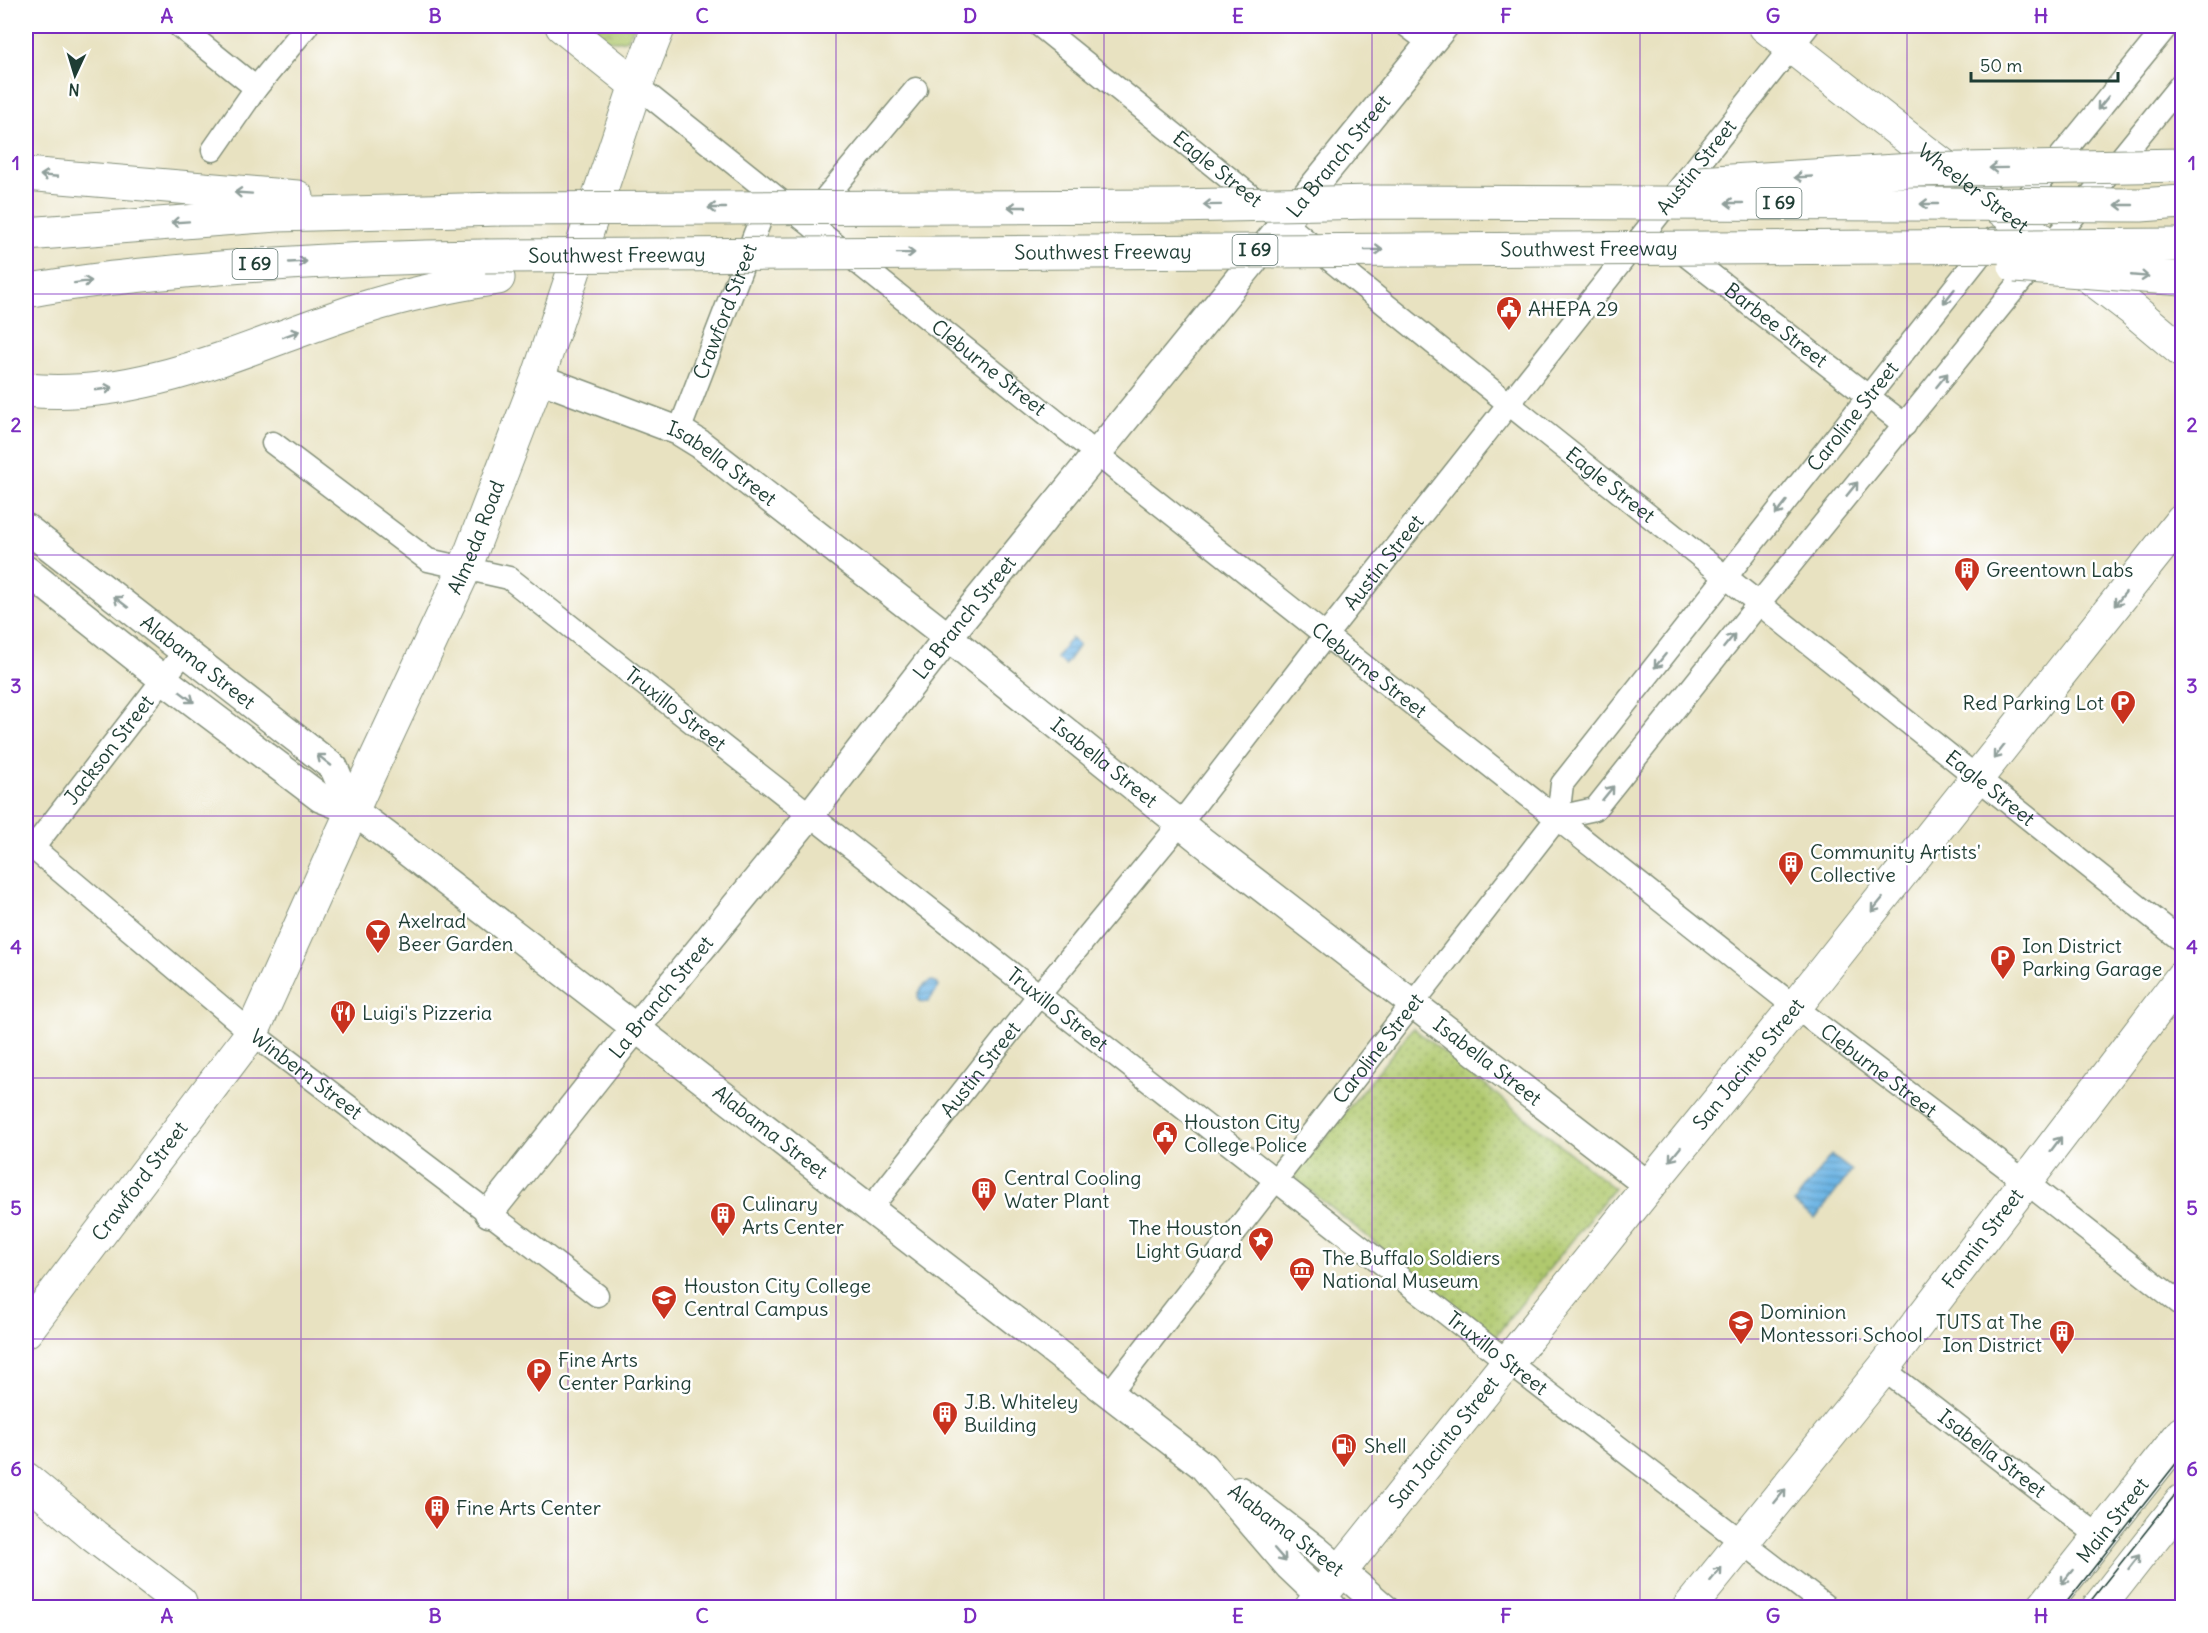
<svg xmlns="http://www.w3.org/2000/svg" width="2208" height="1633" font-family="Delius,sans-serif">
<defs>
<pattern id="grass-dots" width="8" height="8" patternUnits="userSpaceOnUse" patternTransform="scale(1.5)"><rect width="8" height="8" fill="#b0c96e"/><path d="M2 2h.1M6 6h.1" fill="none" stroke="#8fa45b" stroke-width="1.8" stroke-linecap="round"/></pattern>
<pattern id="park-crowns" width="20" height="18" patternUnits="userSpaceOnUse" patternTransform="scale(1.5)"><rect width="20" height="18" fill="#b0c96e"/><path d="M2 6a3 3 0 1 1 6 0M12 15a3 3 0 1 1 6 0" fill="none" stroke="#8fa45b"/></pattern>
<pattern id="water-rules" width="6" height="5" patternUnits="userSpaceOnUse" patternTransform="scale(1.5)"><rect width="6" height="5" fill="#6cb4e4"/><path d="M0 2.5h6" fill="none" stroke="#5894ba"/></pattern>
</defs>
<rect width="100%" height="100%" fill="#fff"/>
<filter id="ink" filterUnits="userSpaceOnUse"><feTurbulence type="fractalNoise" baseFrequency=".0167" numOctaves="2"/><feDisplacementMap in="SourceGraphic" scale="12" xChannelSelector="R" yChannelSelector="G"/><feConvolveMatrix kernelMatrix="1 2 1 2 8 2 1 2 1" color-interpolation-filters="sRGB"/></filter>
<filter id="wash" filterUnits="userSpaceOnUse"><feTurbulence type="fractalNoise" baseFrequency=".008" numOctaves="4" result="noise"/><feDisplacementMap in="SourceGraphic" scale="24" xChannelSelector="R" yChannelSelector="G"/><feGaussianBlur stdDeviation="1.35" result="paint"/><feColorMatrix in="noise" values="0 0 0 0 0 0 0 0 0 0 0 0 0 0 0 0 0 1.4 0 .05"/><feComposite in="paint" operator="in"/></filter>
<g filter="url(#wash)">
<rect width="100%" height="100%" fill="#e8e2c1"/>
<polygon fill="url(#grass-dots)" stroke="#688351" stroke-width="1.5" points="1413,1028 1614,1188 1494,1338 1293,1177"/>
<path fill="url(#park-crowns)" stroke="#688351" stroke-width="1.5" d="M588 26H635L627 39C609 45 601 36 588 26Z"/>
<g fill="url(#water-rules)" stroke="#46788c" stroke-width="1.5">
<polygon points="1071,638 1079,645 1065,665 1056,658"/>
<path d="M933 981 937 983 939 987 928 1002H921L918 998C918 991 925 982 933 981Z"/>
<polygon points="1831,1155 1852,1171 1815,1219 1794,1203"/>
</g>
</g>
<g filter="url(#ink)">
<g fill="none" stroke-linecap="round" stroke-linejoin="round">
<defs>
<g id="minor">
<polyline points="179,26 256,88"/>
<path id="s1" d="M1040 26 1509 404 2182 941"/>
<polyline points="1407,26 1430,43"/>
<path id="s2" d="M636 85 1123 475 1795 1007 2027 1183 2182 1305"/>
<polyline points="213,150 256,88 307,26"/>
<polyline points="2016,211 2167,26"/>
<polyline points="812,214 916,89"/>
<path id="s3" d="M1674 246 1905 425"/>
<path id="s4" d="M679 431 769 197"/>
<path id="s5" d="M273 443 428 560 509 578 1039 995 1508 1362 1828 1608"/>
<polyline points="1558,817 1595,809 1760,602 2182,83"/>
<path id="s6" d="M26 842 252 1033 597 1295"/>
<path id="s7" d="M33 848 185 651"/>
<path id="s8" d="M870 1209 1039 995 1180 824 1326 635 1808 26"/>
<path id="s9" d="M1883 1369 2100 1537"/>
<path id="s10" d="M1109 1394 1558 817 1562 784 1993 239"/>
</g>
<g id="tertiary">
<path id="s11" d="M538 378 679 431 700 444 948 637 1203 842 1649 1186"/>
<path id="s12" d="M26 528 334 768 352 810"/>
<path id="s13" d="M26 570 163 679 321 798 352 810 387 836 1203 1466 1289 1566 1333 1608"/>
<path id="s14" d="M489 1213 622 1045 810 815 948 637 1444 26"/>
<polyline points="1240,1491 1314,1548 1384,1608"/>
</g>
<g id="secondary">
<polyline points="562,26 636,85"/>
<path id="s15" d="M1765 26 1923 150 2132 309 2182 351"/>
<path id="s16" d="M2043 1608 2182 1433"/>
<polyline points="2098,1608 2182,1501"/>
</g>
<g id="primary">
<path id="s17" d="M26 1331 252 1033 368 776 465 568 538 378 636 85 659 26"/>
<polyline points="26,1479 94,1536 180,1602 176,1608"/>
<path id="s18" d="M1311 1608 1649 1186 1795 1007 2182 520"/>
<path id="s19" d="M1689 1608 1883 1369 2182 977"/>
</g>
<g id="motorway">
<polyline points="26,174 297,197"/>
<polyline points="26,234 277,215 499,209"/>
<path d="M26 291C78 281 131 276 184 271 285 262 384 257 485 256"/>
<path d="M26 390C144 402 254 343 364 308 408 294 453 285 498 278"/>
</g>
</defs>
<use href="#minor" stroke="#84907a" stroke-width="25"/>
<use href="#tertiary" stroke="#84907a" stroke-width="31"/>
<use href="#secondary" stroke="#84907a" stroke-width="35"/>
<use href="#primary" stroke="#84907a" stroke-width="35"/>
<use href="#motorway" stroke="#84907a" stroke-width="35"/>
<use href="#minor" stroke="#fff" stroke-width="22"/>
<use href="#tertiary" stroke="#fff" stroke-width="28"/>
<use href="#secondary" stroke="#fff" stroke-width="33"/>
<use href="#primary" stroke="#fff" stroke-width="33"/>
<use href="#motorway" stroke="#fff" stroke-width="33"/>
<g stroke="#1f3d34" stroke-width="1.5">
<polyline points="2062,1608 2182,1456"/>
<polyline points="2085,1608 2182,1486"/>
</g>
<defs>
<g id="motorway-bridge">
<polyline points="1699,183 1913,170 2182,165"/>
<polyline points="499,209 1172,206 1375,202 2141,205 2182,202"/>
<path id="s20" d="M485 256 2182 245"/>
<polyline points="2015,266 2182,279"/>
</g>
</defs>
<use href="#motorway-bridge" stroke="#84907a" stroke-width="35" stroke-linecap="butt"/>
<use href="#motorway-bridge" stroke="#fff" stroke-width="33"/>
</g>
<defs><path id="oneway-shaft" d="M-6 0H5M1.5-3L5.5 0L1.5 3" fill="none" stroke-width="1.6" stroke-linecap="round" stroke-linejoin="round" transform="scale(1.5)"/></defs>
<g stroke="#8f9e9a">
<use href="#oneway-shaft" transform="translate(2103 103) rotate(129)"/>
<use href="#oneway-shaft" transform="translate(1998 168) rotate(179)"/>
<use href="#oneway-shaft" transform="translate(49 176) rotate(-175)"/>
<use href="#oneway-shaft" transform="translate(1803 177) rotate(177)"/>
<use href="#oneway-shaft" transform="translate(243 193) rotate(-176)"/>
<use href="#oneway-shaft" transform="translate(1734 203) rotate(-180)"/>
<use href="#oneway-shaft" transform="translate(1929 204) rotate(-180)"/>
<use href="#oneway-shaft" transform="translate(1212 205) rotate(179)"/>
<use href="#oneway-shaft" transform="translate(2124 205) rotate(-180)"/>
<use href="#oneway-shaft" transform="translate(1017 207) rotate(180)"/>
<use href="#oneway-shaft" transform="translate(717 208) rotate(180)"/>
<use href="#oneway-shaft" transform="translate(180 222) rotate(176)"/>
<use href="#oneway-shaft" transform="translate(1374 250)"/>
<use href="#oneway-shaft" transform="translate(906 253) rotate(-1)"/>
<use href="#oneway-shaft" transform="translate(298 262) rotate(-3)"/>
<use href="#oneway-shaft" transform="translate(2140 276) rotate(5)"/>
<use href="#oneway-shaft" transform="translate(83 282) rotate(-7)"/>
<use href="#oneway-shaft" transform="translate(1949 296) rotate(128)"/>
<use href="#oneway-shaft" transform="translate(291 334) rotate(-20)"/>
<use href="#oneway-shaft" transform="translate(1942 380) rotate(-51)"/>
<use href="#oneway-shaft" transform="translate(104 389) rotate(-8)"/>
<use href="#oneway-shaft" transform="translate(1852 489) rotate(-51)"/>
<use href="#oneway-shaft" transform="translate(1781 508) rotate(128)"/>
<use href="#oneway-shaft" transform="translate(2120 599) rotate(129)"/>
<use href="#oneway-shaft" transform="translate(121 602) rotate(-142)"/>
<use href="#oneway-shaft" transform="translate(1729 641) rotate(-51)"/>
<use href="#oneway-shaft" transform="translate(1660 661) rotate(129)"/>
<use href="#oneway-shaft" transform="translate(187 697) rotate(37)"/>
<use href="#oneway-shaft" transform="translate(1999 752) rotate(128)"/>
<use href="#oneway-shaft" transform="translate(324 760) rotate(-142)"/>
<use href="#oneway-shaft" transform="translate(1608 793) rotate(-51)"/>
<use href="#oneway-shaft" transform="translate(1877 905) rotate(129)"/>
<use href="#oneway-shaft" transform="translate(2056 1144) rotate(-53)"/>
<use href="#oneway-shaft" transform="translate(1675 1154) rotate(129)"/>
<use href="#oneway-shaft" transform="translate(1780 1496) rotate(-51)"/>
<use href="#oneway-shaft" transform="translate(1280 1555) rotate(49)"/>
<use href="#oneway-shaft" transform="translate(2134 1562) rotate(-52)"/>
<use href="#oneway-shaft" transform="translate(1716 1574) rotate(-51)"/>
<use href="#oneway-shaft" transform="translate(2067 1577) rotate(129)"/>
</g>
</g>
<path fill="none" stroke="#7b2cbf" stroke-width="1.5" stroke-opacity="0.55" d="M301 26V1608M568 26V1608M836 26V1608M1104 26V1608M1372 26V1608M1640 26V1608M1907 26V1608M26 294H2182M26 555H2182M26 816H2182M26 1078H2182M26 1339H2182"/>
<defs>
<symbol id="civic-pin" viewBox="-11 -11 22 30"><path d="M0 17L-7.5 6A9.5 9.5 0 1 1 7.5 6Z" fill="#c8321e" stroke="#fff"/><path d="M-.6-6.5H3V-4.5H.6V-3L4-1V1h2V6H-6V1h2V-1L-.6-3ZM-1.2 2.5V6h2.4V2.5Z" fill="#fff"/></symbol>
<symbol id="building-pin" viewBox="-11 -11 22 30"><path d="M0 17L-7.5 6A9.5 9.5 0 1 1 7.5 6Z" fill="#c8321e" stroke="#fff"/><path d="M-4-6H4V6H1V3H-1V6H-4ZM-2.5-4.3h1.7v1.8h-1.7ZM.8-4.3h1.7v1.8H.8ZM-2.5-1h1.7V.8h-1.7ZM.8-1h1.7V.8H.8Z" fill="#fff"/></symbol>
<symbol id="parking-pin" viewBox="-11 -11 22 30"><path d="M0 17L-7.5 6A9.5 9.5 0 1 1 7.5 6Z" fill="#c8321e" stroke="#fff"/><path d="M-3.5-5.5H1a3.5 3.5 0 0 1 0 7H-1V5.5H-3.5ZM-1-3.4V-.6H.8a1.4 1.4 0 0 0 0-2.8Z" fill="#fff"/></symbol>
<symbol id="bar-pin" viewBox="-11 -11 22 30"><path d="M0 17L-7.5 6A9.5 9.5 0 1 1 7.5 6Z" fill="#c8321e" stroke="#fff"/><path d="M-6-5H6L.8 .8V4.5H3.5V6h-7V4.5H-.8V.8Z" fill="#fff"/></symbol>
<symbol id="restaurant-pin" viewBox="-11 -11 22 30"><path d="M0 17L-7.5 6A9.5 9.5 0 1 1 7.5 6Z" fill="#c8321e" stroke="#fff"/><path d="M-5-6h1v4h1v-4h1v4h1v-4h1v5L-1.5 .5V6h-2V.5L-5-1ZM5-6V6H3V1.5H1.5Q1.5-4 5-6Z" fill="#fff"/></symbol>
<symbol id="sight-pin" viewBox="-11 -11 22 30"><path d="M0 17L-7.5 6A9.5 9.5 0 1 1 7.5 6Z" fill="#c8321e" stroke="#fff"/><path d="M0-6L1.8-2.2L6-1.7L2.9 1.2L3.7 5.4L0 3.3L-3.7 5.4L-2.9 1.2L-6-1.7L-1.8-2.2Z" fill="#fff"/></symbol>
<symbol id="museum-pin" viewBox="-11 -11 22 30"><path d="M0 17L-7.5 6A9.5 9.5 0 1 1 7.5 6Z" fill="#c8321e" stroke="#fff"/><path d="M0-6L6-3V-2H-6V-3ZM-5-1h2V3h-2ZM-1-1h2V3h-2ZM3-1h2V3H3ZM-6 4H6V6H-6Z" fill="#fff"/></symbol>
<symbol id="school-pin" viewBox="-11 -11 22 30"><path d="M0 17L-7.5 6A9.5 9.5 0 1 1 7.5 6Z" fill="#c8321e" stroke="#fff"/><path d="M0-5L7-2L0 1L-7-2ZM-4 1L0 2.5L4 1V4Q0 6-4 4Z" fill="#fff"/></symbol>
<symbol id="fuel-pin" viewBox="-11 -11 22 30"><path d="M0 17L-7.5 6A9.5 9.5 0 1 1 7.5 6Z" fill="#c8321e" stroke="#fff"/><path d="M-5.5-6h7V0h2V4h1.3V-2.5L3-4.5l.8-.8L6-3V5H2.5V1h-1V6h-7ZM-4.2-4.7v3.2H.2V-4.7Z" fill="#fff"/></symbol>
</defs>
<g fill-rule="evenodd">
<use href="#civic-pin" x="1494" y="294" width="30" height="40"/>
<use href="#building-pin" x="1952" y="555" width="30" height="40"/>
<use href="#parking-pin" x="2108" y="688" width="30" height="40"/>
<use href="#building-pin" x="1776" y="849" width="30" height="40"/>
<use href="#bar-pin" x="363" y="917" width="30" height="40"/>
<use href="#parking-pin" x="1988" y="943" width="30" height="40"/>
<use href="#restaurant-pin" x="328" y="998" width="30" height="40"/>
<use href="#civic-pin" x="1150" y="1119" width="30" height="40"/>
<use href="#building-pin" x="969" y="1175" width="30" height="40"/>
<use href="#building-pin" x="708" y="1200" width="30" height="40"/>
<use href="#sight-pin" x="1246" y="1225" width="30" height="40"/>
<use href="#museum-pin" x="1287" y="1255" width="30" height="40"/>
<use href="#school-pin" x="649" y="1283" width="30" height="40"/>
<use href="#school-pin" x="1726" y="1308" width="30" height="40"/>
<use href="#building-pin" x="2047" y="1318" width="30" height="40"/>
<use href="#parking-pin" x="524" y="1356" width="30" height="40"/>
<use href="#building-pin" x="930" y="1399" width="30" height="40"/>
<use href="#fuel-pin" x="1329" y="1431" width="30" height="40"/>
<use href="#building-pin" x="422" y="1493" width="30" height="40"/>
</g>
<g text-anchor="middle" stroke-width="5" stroke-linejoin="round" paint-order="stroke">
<g fill="#fff" stroke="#627771" stroke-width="1.5">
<rect x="1756.5" y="188" width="45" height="30" rx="4.5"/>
<rect x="1232.5" y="235" width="45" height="30" rx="4.5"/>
<rect x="232.5" y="249" width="45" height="30" rx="4.5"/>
</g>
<g font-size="18" font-weight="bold" fill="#1f3d34">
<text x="1779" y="209">I 69</text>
<text x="1255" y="256">I 69</text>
<text x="255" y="270">I 69</text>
</g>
<g font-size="20" fill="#1f3d34" stroke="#fff">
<text dy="7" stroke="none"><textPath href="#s14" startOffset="1356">La Branch Street</textPath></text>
<text dy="7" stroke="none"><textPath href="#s8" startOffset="1330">Austin Street</textPath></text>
<text dy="7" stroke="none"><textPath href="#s1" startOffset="228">Eagle Street</textPath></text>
<text dy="7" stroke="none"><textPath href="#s15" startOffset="264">Wheeler Street</textPath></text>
<text dy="7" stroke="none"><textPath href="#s20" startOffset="1104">Southwest Freeway</textPath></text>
<text dy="7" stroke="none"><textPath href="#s20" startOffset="618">Southwest Freeway</textPath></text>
<text dy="7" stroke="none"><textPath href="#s20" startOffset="132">Southwest Freeway</textPath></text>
<text dy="7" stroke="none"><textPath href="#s4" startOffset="128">Crawford Street</textPath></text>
<text dy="7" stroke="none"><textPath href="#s3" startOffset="129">Barbee Street</textPath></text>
<text dy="7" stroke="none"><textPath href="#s2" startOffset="452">Cleburne Street</textPath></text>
<text dy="7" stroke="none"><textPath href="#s10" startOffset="1233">Caroline Street</textPath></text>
<text dy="7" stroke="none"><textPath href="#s11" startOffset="204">Isabella Street</textPath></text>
<text dy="7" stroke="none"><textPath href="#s1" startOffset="732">Eagle Street</textPath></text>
<text dy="7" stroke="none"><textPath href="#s17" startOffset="918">Almeda Road</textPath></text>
<text dy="7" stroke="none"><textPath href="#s8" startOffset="826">Austin Street</textPath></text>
<text dy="7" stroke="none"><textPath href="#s14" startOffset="762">La Branch Street</textPath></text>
<text dy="7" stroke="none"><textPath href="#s12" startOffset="218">Alabama Street</textPath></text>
<text dy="7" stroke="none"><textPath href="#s2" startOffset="938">Cleburne Street</textPath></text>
<text dy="7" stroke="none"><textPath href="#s5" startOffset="489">Truxillo Street</textPath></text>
<text dy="7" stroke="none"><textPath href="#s7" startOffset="124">Jackson Street</textPath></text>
<text dy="7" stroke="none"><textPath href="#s11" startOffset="690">Isabella Street</textPath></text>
<text dy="7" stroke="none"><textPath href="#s1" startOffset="1218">Eagle Street</textPath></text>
<text dy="7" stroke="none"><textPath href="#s14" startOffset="276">La Branch Street</textPath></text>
<text dy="7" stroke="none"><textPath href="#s5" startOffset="975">Truxillo Street</textPath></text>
<text dy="7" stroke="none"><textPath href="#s10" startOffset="438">Caroline Street</textPath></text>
<text dy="7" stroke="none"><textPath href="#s11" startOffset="1176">Isabella Street</textPath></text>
<text dy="7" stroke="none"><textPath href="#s18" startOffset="698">San Jacinto Street</textPath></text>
<text dy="7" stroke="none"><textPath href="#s8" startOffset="178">Austin Street</textPath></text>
<text dy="7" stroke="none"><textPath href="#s2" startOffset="1586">Cleburne Street</textPath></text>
<text dy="7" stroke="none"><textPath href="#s6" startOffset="364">Winbern Street</textPath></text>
<text dy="7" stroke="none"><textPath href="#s13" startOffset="934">Alabama Street</textPath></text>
<text dy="7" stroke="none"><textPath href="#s17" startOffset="188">Crawford Street</textPath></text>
<text dy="7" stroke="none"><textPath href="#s19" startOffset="472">Fannin Street</textPath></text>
<text dy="7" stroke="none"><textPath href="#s5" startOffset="1533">Truxillo Street</textPath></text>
<text dy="7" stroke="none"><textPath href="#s18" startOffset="212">San Jacinto Street</textPath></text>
<text dy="7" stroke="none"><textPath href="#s9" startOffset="138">Isabella Street</textPath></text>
<text dy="7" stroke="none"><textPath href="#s16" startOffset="112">Main Street</textPath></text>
<text transform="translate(1286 1530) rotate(37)" y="7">Alabama Street</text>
</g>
<g font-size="20" fill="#1f3d34" stroke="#fff" text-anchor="start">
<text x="1528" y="316">AHEPA 29</text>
<text x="1986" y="577">Greentown Labs</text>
<text x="2104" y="710" text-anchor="end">Red Parking Lot</text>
<text x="1810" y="859">Community Artists'<tspan x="1810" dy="23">Collective</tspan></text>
<text x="398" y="928">Axelrad<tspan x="398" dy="23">Beer Garden</tspan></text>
<text x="2022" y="953">Ion District<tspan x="2022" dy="23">Parking Garage</tspan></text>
<text x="362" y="1020">Luigi's Pizzeria</text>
<text x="1184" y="1129">Houston City<tspan x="1184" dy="23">College Police</tspan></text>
<text x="1004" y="1185">Central Cooling<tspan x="1004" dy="23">Water Plant</tspan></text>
<text x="742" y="1211">Culinary<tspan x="742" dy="23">Arts Center</tspan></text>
<text x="1242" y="1235" text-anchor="end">The Houston<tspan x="1242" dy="23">Light Guard</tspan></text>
<text x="1322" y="1265">The Buffalo Soldiers<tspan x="1322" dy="23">National Museum</tspan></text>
<text x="684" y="1293">Houston City College<tspan x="684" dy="23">Central Campus</tspan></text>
<text x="1760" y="1319">Dominion<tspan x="1760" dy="23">Montessori School</tspan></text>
<text x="2042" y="1329" text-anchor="end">TUTS at The<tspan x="2042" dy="23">Ion District</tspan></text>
<text x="558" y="1367">Fine Arts<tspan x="558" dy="23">Center Parking</tspan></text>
<text x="964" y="1409">J.B. Whiteley<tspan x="964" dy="23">Building</tspan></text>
<text x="1364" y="1453">Shell</text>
<text x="456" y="1515">Fine Arts Center</text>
</g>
</g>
<rect width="2208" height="1633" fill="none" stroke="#fff" stroke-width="66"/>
<g transform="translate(75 75) rotate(184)" stroke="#ffffff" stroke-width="4.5" paint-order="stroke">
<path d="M0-4.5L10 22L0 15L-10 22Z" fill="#1f3d34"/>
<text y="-9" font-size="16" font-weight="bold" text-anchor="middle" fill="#1f3d34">N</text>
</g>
<path d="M1971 72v9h147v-9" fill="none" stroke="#1f3d34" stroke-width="3"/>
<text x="1980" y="72" font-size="18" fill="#1f3d34" stroke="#ffffff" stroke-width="4.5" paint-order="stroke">50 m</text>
<rect x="33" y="33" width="2142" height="1567" fill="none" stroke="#7b2cbf" stroke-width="2"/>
<g font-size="20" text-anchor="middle" font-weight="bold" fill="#7b2cbf">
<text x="167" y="23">A</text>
<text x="435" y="23">B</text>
<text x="702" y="23">C</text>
<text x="970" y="23">D</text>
<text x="1238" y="23">E</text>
<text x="1506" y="23">F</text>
<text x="1773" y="23">G</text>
<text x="2041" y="23">H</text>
<text x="16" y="170">1</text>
<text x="2192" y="170">1</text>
<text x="16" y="432">2</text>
<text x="2192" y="432">2</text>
<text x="16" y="693">3</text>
<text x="2192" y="693">3</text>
<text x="16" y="954">4</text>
<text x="2192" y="954">4</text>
<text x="16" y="1215">5</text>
<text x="2192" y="1215">5</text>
<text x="16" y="1476">6</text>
<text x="2192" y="1476">6</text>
<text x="167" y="1623">A</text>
<text x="435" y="1623">B</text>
<text x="702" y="1623">C</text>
<text x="970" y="1623">D</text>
<text x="1238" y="1623">E</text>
<text x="1506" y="1623">F</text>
<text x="1773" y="1623">G</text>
<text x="2041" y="1623">H</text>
</g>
</svg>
